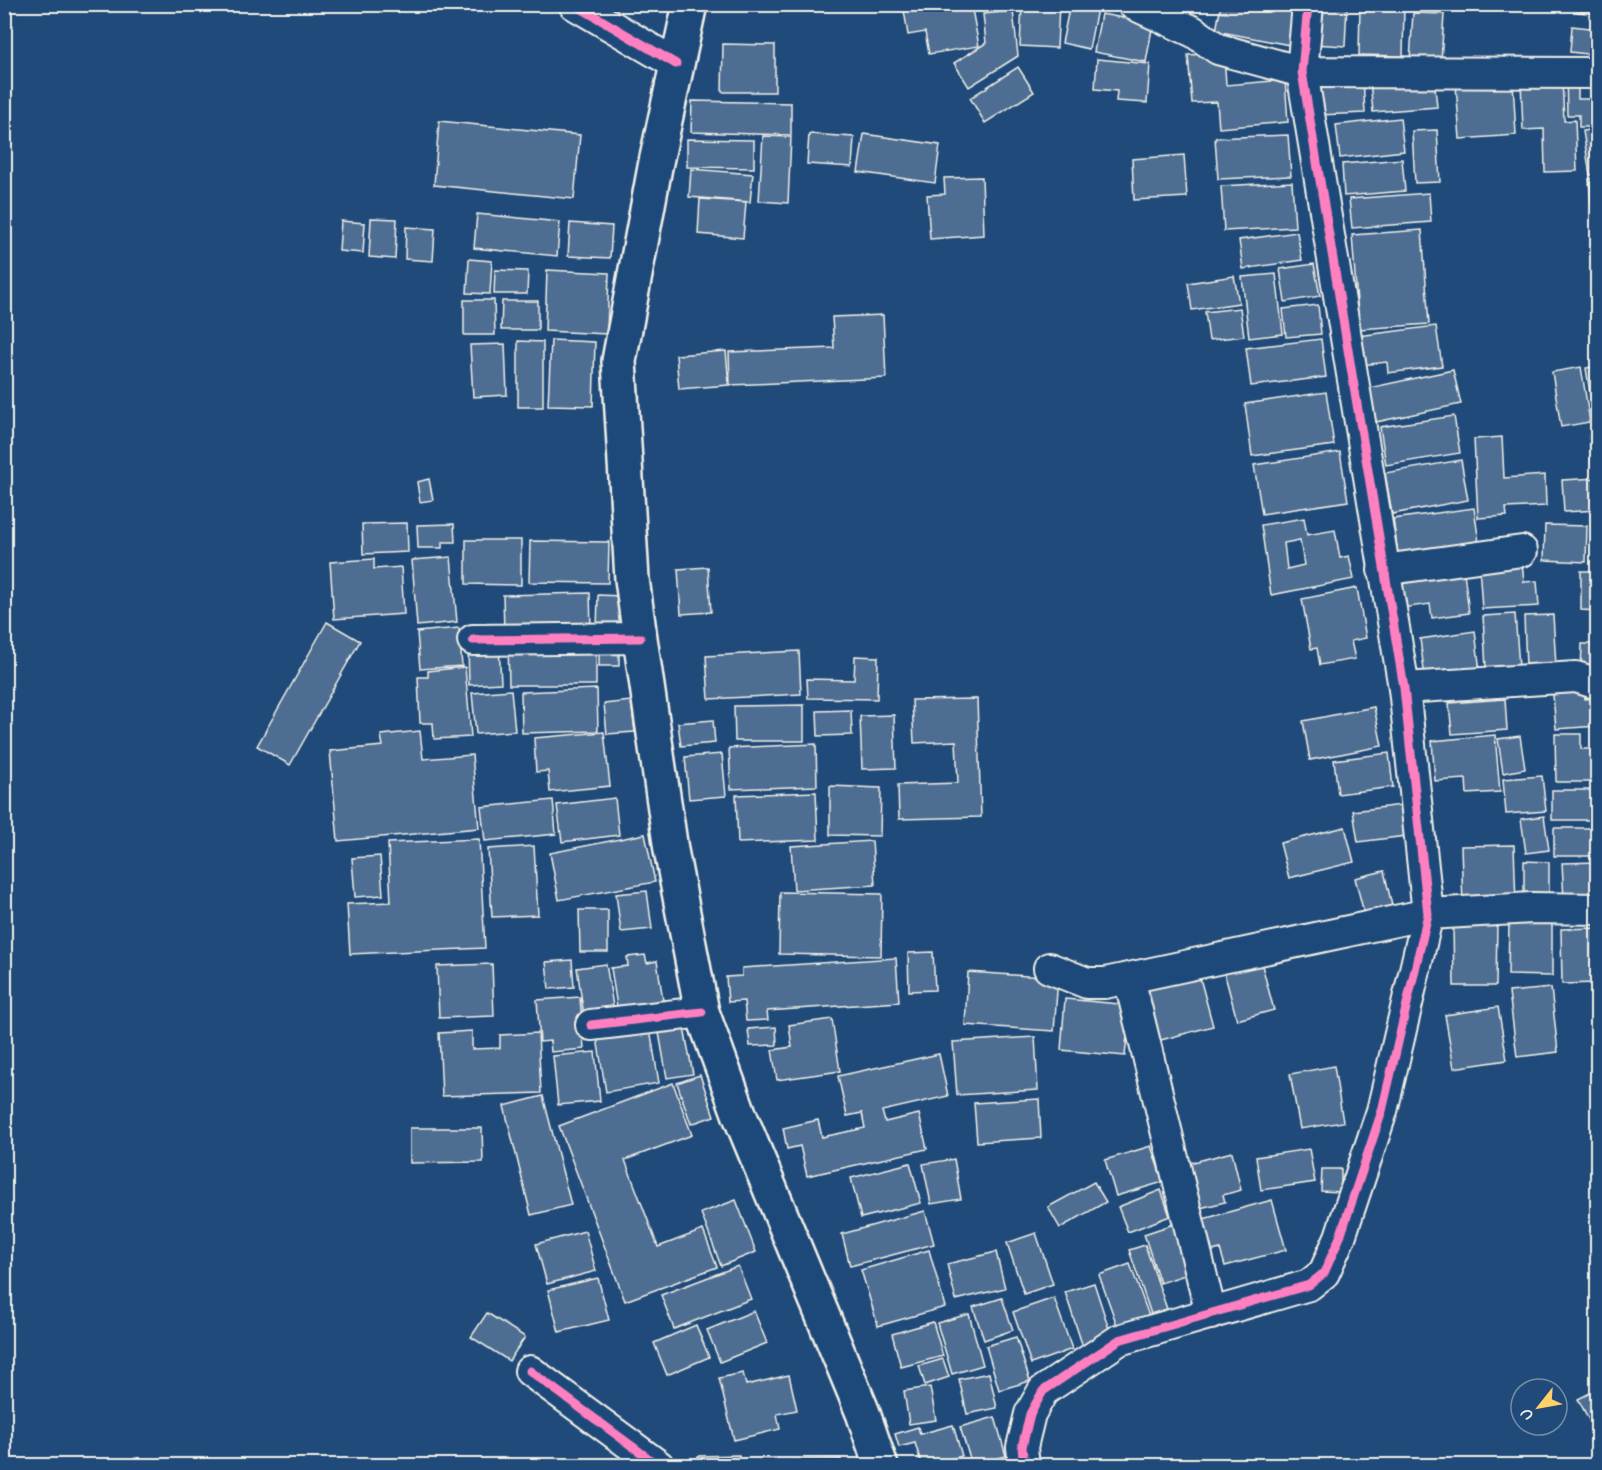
<svg xmlns="http://www.w3.org/2000/svg" width="1602" height="1470" font-family="Mynerve,sans-serif">
<rect width="100%" height="100%" fill="#1f4a7a"/>
<filter id="ink" filterUnits="userSpaceOnUse"><feTurbulence type="fractalNoise" baseFrequency=".0167" numOctaves="2"/><feDisplacementMap in="SourceGraphic" scale="12" xChannelSelector="R" yChannelSelector="G"/><feConvolveMatrix kernelMatrix="1 2 1 2 8 2 1 2 1" color-interpolation-filters="sRGB"/></filter>
<g filter="url(#ink)">
<g fill="#4d6e92" stroke="#f4f1e8" stroke-width="1.5" fill-rule="evenodd">
<polygon points="903,4 971,4 979,46 929,54 925,32 908,35"/>
<polygon points="1022,4 1059,4 1057,48 1020,46"/>
<polygon points="1070,4 1098,4 1089,49 1062,43"/>
<polygon points="1221,4 1297,4 1290,45 1216,31"/>
<polygon points="1315,4 1347,4 1345,46 1313,44"/>
<polygon points="1360,4 1404,4 1403,56 1359,55"/>
<polygon points="1579,4 1598,4 1598,14 1578,12"/>
<polygon points="1013,11 1018,56 969,87 954,63 986,43 983,14"/>
<polygon points="1413,13 1444,14 1441,62 1410,60"/>
<polygon points="1101,14 1153,23 1146,62 1094,52"/>
<polygon points="1572,26 1598,29 1596,55 1570,52"/>
<polygon points="723,44 775,45 775,92 722,92"/>
<polygon points="1224,53 1226,85 1285,80 1288,122 1219,128 1217,102 1192,103 1188,55"/>
<polygon points="1097,59 1150,64 1147,103 1116,101 1117,91 1095,89"/>
<polygon points="1018,67 1034,92 985,123 970,98"/>
<polygon points="1566,75 1578,76 1578,99 1598,99 1598,127 1579,127 1579,115 1567,115"/>
<polygon points="1434,77 1437,107 1373,112 1370,81"/>
<polygon points="1363,78 1365,113 1319,115 1317,80"/>
<polygon points="1562,79 1564,121 1575,120 1577,171 1545,172 1544,129 1523,130 1521,81"/>
<polygon points="1513,82 1516,135 1460,139 1456,85"/>
<polygon points="692,101 791,103 791,135 691,132"/>
<polygon points="1400,118 1404,151 1340,158 1336,125"/>
<polygon points="439,121 580,135 574,199 434,185"/>
<polygon points="1598,128 1598,174 1590,175 1583,131"/>
<polygon points="1437,130 1440,182 1415,183 1412,131"/>
<polygon points="809,134 854,137 852,167 807,164"/>
<polygon points="864,134 940,145 935,183 858,172"/>
<polygon points="1288,135 1291,176 1218,179 1215,138"/>
<polygon points="763,136 791,137 788,203 759,201"/>
<polygon points="687,139 754,140 754,168 687,167"/>
<polygon points="1184,155 1187,197 1134,200 1132,159"/>
<polygon points="1402,159 1405,191 1344,196 1342,164"/>
<polygon points="691,169 753,174 750,202 689,197"/>
<polygon points="982,177 984,235 930,239 927,195 945,194 944,178"/>
<polygon points="1598,178 1598,211 1592,212 1589,179"/>
<polygon points="1292,182 1295,227 1224,231 1221,186"/>
<polygon points="1429,193 1431,222 1352,228 1349,199"/>
<polygon points="700,199 746,202 743,238 698,234"/>
<polygon points="477,214 560,222 557,256 474,248"/>
<polygon points="371,218 397,219 395,259 369,257"/>
<polygon points="341,221 365,223 363,253 339,251"/>
<polygon points="570,223 612,226 610,258 568,256"/>
<polygon points="406,227 435,229 433,261 405,259"/>
<polygon points="1422,230 1429,324 1359,329 1352,235"/>
<polygon points="1297,232 1302,260 1243,269 1239,240"/>
<polygon points="469,259 492,261 490,294 467,293"/>
<polygon points="1314,264 1320,296 1285,302 1280,269"/>
<polygon points="495,270 528,271 527,294 494,294"/>
<polygon points="547,270 609,273 607,334 545,331"/>
<polygon points="1276,274 1283,334 1249,338 1242,277"/>
<polygon points="1234,276 1239,303 1192,310 1188,283"/>
<polygon points="464,300 494,300 495,335 464,335"/>
<polygon points="502,301 538,301 538,330 501,330"/>
<polygon points="1318,305 1321,334 1286,337 1283,309"/>
<polygon points="1240,308 1244,336 1209,340 1205,312"/>
<polygon points="883,315 886,378 730,385 729,352 834,348 832,317"/>
<polygon points="1436,326 1442,366 1388,373 1387,362 1362,365 1358,336"/>
<polygon points="1321,339 1326,377 1251,386 1246,348"/>
<polygon points="551,340 595,342 593,406 548,405"/>
<polygon points="518,341 543,342 543,407 518,407"/>
<polygon points="505,344 507,395 473,397 470,345"/>
<polygon points="726,351 729,385 679,389 676,355"/>
<polygon points="1598,366 1598,418 1594,419 1586,368"/>
<polygon points="1581,367 1590,422 1561,427 1552,372"/>
<polygon points="1453,370 1461,404 1376,422 1369,388"/>
<polygon points="1326,392 1334,445 1252,456 1245,404"/>
<polygon points="1454,416 1460,453 1386,465 1380,427"/>
<polygon points="1598,435 1598,466 1592,467 1589,436"/>
<polygon points="1502,437 1504,478 1545,475 1546,506 1506,508 1507,516 1478,518 1474,439"/>
<polygon points="1340,452 1348,501 1262,514 1254,465"/>
<polygon points="1461,460 1468,500 1392,514 1385,473"/>
<polygon points="1598,478 1598,510 1564,512 1562,480"/>
<polygon points="429,479 433,500 420,502 417,482"/>
<polygon points="1474,508 1480,550 1399,561 1393,519"/>
<path d="M1304 518 1307 535 1335 530 1340 558 1349 556 1354 579 1271 595 1261 525ZM1300 540 1304 565 1287 569 1284 543Z"/>
<polygon points="407,523 408,552 363,554 362,524"/>
<polygon points="454,524 455,542 442,542 442,548 418,548 417,525"/>
<polygon points="1545,525 1587,526 1586,562 1544,560"/>
<polygon points="466,540 521,540 521,585 466,584"/>
<polygon points="530,541 609,542 608,583 529,582"/>
<polygon points="451,557 457,622 417,626 412,560"/>
<polygon points="374,559 374,569 401,567 404,614 334,619 330,562"/>
<polygon points="1522,562 1524,582 1537,581 1539,606 1482,609 1479,565"/>
<polygon points="1463,564 1469,613 1432,618 1430,604 1402,608 1396,573"/>
<polygon points="708,567 711,612 681,614 678,569"/>
<polygon points="1581,571 1598,571 1598,611 1581,610"/>
<polygon points="1357,588 1366,638 1351,641 1355,659 1320,665 1317,648 1311,649 1302,599"/>
<polygon points="590,593 591,629 504,632 503,595"/>
<polygon points="598,595 622,596 621,630 597,630"/>
<polygon points="1515,614 1519,667 1486,669 1483,616"/>
<polygon points="1553,615 1556,666 1526,667 1524,616"/>
<polygon points="327,622 360,641 290,765 257,746"/>
<polygon points="459,628 462,666 420,669 417,632"/>
<polygon points="1475,631 1480,671 1425,678 1420,639"/>
<polygon points="599,642 619,643 619,666 599,666"/>
<polygon points="508,643 596,643 596,685 509,685"/>
<polygon points="1582,644 1598,644 1598,671 1581,671"/>
<polygon points="499,645 501,683 469,685 468,646"/>
<polygon points="799,651 801,694 709,699 706,656"/>
<polygon points="855,656 878,657 877,699 808,698 807,679 854,680"/>
<polygon points="465,667 471,737 434,739 433,723 420,723 418,677 428,677 428,671"/>
<polygon points="1583,681 1585,699 1598,698 1598,726 1556,729 1552,684"/>
<polygon points="597,689 598,731 522,733 521,692"/>
<polygon points="511,690 515,731 476,734 472,693"/>
<polygon points="977,699 981,817 899,819 898,785 958,783 956,741 914,743 912,700"/>
<polygon points="1505,699 1507,730 1452,734 1449,703"/>
<polygon points="631,701 635,732 607,734 604,704"/>
<polygon points="804,705 804,741 735,741 734,706"/>
<polygon points="1374,707 1382,746 1310,760 1303,721"/>
<polygon points="851,710 852,735 818,736 817,711"/>
<polygon points="894,715 896,768 862,769 860,716"/>
<polygon points="713,720 715,743 681,746 678,723"/>
<polygon points="420,731 423,759 472,755 479,828 338,841 330,751 383,746 381,735"/>
<polygon points="604,732 610,786 550,792 548,771 536,772 534,738"/>
<polygon points="1555,734 1581,734 1581,749 1598,749 1598,782 1556,782"/>
<polygon points="1495,735 1500,792 1467,794 1466,779 1435,781 1432,741"/>
<polygon points="1520,736 1525,769 1503,773 1498,739"/>
<polygon points="816,744 817,786 731,789 729,748"/>
<polygon points="1389,753 1393,787 1338,794 1334,760"/>
<polygon points="722,754 726,796 689,799 685,757"/>
<polygon points="1542,776 1546,811 1506,814 1503,779"/>
<polygon points="830,786 881,788 880,836 830,835"/>
<rect x="1552" y="790" width="46" height="30"/>
<polygon points="816,792 818,840 738,843 736,795"/>
<polygon points="615,798 619,835 562,842 557,805"/>
<polygon points="553,800 556,834 485,841 481,807"/>
<polygon points="1402,805 1406,836 1358,842 1353,811"/>
<polygon points="1544,816 1549,850 1526,853 1521,819"/>
<polygon points="1345,827 1354,862 1289,878 1280,843"/>
<rect x="1554" y="828" width="44" height="28"/>
<polygon points="645,834 655,882 559,900 550,853"/>
<polygon points="479,839 485,948 350,954 347,904 391,902 388,843"/>
<polygon points="872,841 875,885 794,890 791,846"/>
<polygon points="1514,845 1516,905 1463,907 1461,846"/>
<polygon points="534,846 538,915 492,917 488,849"/>
<polygon points="380,856 383,895 355,897 352,858"/>
<polygon points="1524,861 1549,862 1549,903 1524,903"/>
<polygon points="1598,862 1598,898 1564,900 1562,863"/>
<polygon points="1384,871 1393,910 1365,917 1355,878"/>
<polygon points="647,891 652,929 621,932 616,894"/>
<polygon points="780,892 882,894 881,956 779,954"/>
<polygon points="579,910 608,910 608,952 580,952"/>
<polygon points="1453,923 1497,923 1496,986 1454,986"/>
<polygon points="1509,923 1552,924 1552,976 1508,975"/>
<polygon points="1596,928 1597,983 1562,984 1561,929"/>
<polygon points="933,952 935,990 909,991 908,953"/>
<polygon points="645,955 647,963 657,961 664,1007 618,1013 611,968 628,966 627,957"/>
<polygon points="896,958 899,1002 767,1011 768,1020 746,1021 744,1001 728,1002 726,977 742,976 742,968"/>
<polygon points="1260,958 1274,1010 1237,1020 1223,968"/>
<polygon points="572,960 574,987 549,989 546,962"/>
<polygon points="492,964 494,1016 439,1018 437,966"/>
<polygon points="606,964 614,1012 584,1016 577,968"/>
<polygon points="1197,967 1213,1026 1157,1041 1141,981"/>
<polygon points="968,972 1058,978 1054,1031 965,1025"/>
<polygon points="1551,988 1558,1052 1517,1057 1509,992"/>
<polygon points="580,997 584,1049 551,1052 550,1041 540,1042 537,1000"/>
<polygon points="1065,999 1130,1005 1125,1056 1061,1050"/>
<polygon points="1498,1007 1507,1060 1454,1068 1445,1015"/>
<polygon points="832,1019 840,1071 777,1080 772,1050 792,1047 789,1025"/>
<polygon points="649,1023 659,1083 606,1092 596,1032"/>
<polygon points="683,1023 693,1074 667,1078 658,1027"/>
<polygon points="776,1027 777,1045 750,1046 748,1029"/>
<polygon points="472,1031 472,1049 500,1048 500,1035 538,1033 541,1093 442,1096 439,1033"/>
<polygon points="1035,1037 1038,1090 957,1095 953,1042"/>
<polygon points="595,1052 600,1101 558,1105 553,1056"/>
<polygon points="939,1054 948,1096 882,1111 885,1122 919,1114 927,1149 807,1176 800,1146 787,1149 783,1128 818,1120 822,1137 865,1128 862,1113 847,1116 838,1076"/>
<polygon points="1334,1066 1343,1122 1300,1129 1290,1074"/>
<polygon points="700,1075 714,1116 691,1124 677,1083"/>
<polygon points="673,1083 692,1135 625,1160 658,1247 703,1230 717,1267 625,1301 559,1126"/>
<polygon points="543,1096 571,1205 531,1215 504,1106"/>
<polygon points="1039,1099 1041,1138 977,1142 974,1103"/>
<polygon points="410,1128 482,1128 483,1162 410,1163"/>
<polygon points="1151,1146 1163,1182 1116,1196 1105,1160"/>
<polygon points="1309,1149 1315,1182 1261,1190 1256,1157"/>
<polygon points="1232,1152 1241,1190 1223,1195 1225,1202 1200,1208 1190,1163"/>
<polygon points="954,1159 961,1199 931,1204 923,1164"/>
<polygon points="910,1163 921,1203 861,1218 851,1178"/>
<polygon points="1322,1169 1341,1169 1341,1192 1321,1191"/>
<polygon points="1094,1182 1106,1202 1060,1228 1048,1207"/>
<polygon points="1161,1190 1170,1216 1128,1232 1118,1207"/>
<polygon points="736,1200 756,1252 721,1266 701,1213"/>
<polygon points="1272,1200 1286,1250 1225,1266 1220,1249 1206,1253 1196,1221"/>
<polygon points="925,1211 934,1244 850,1266 842,1234"/>
<polygon points="1177,1223 1194,1272 1160,1283 1144,1234"/>
<polygon points="585,1231 596,1271 547,1284 536,1244"/>
<polygon points="1036,1233 1053,1284 1024,1294 1007,1243"/>
<polygon points="1145,1245 1167,1309 1151,1314 1129,1250"/>
<polygon points="929,1250 945,1307 878,1326 861,1270"/>
<polygon points="996,1252 1005,1288 956,1300 947,1264"/>
<polygon points="1130,1264 1149,1316 1118,1328 1099,1275"/>
<polygon points="738,1266 751,1299 674,1329 661,1295"/>
<polygon points="598,1278 609,1320 559,1332 548,1290"/>
<polygon points="1094,1283 1112,1338 1083,1347 1065,1292"/>
<polygon points="1002,1298 1013,1330 984,1340 973,1307"/>
<polygon points="1054,1298 1072,1349 1031,1364 1013,1312"/>
<polygon points="754,1311 767,1343 720,1362 707,1330"/>
<polygon points="487,1313 525,1337 509,1361 471,1337"/>
<polygon points="969,1314 983,1365 952,1374 937,1323"/>
<polygon points="933,1322 943,1356 901,1367 892,1334"/>
<polygon points="696,1325 709,1357 667,1375 654,1343"/>
<polygon points="1016,1337 1030,1381 999,1390 986,1346"/>
<polygon points="943,1359 949,1377 925,1385 919,1366"/>
<polygon points="743,1373 746,1385 789,1375 797,1410 777,1414 780,1429 734,1440 719,1378"/>
<polygon points="989,1373 997,1408 967,1414 959,1379"/>
<polygon points="930,1387 936,1420 909,1424 904,1391"/>
<polygon points="1598,1389 1598,1432 1596,1433 1578,1399"/>
<polygon points="995,1417 1006,1456 972,1465 960,1427"/>
<polygon points="953,1425 962,1456 922,1466 915,1443 899,1447 895,1434 918,1427 920,1434"/>
<polygon points="739,1455 739,1466 698,1466 698,1456"/>
<polygon points="841,1459 842,1466 748,1466 748,1461"/>
</g>
<g fill="none" stroke-linecap="round" stroke-linejoin="round">
<defs>
<g id="street">
<polyline points="574,4 676,64"/>
<polyline points="1133,4 1194,32 1218,49 1302,72 1598,73"/>
<polyline points="1383,570 1522,551"/>
<polyline points="473,640 640,638"/>
<polyline points="1404,688 1576,677 1598,684"/>
<polyline points="1049,968 1087,983 1105,983 1428,914 1532,908 1598,909"/>
<polyline points="1129,978 1211,1314"/>
<polyline points="591,1025 702,1012"/>
<polyline points="530,1371 659,1466"/>
<polyline points="1024,1466 1022,1447 1030,1414 1043,1391 1119,1340 1309,1285 1324,1273 1340,1237 1382,1111 1428,914 1404,688 1302,72 1308,4"/>
</g>
<polyline id="primary" points="690,4 655,167 619,361 632,579 640,638 671,850 702,1012 740,1116 863,1413 881,1466"/>
</defs>
<use href="#street" stroke="#f4f1e8" stroke-width="34"/>
<use href="#primary" stroke="#f4f1e8" stroke-width="38"/>
<use href="#street" stroke="#1f4a7a" stroke-width="30"/>
<use href="#primary" stroke="#1f4a7a" stroke-width="33"/>
<defs>
<g id="cycleway">
<polyline points="574,4 676,64"/>
<polyline points="473,640 640,638"/>
<polyline points="591,1025 702,1012"/>
<polyline points="530,1371 659,1466"/>
<polyline points="1024,1466 1022,1447 1030,1414 1043,1391 1119,1340 1309,1285 1324,1273 1340,1237 1382,1111 1428,914 1404,688 1302,72 1308,4"/>
</g>
</defs>
<use href="#cycleway" stroke="#1f4a7a" stroke-width="13"/>
<use href="#cycleway" stroke="#ff80c0" stroke-width="9"/>
</g>
</g>
<rect width="1602" height="1470" fill="none" stroke="#1f4a7a" stroke-width="24"/>
<rect x="12" y="12" width="1578" height="1446" fill="none" stroke="#f4f1e8" stroke-width="2" filter="url(#ink)"/>
<g transform="translate(1539 1407) rotate(239)"><circle r="28" fill="#1f4a7a" stroke="#748da6" stroke-width="1.5"/>
<path d="M0-4.5L10 22L0 15L-10 22Z" fill="#ffd166"/>
<text y="-9" font-size="16" font-weight="bold" text-anchor="middle" fill="#f4f1e8">U</text>
</g>
</svg>
